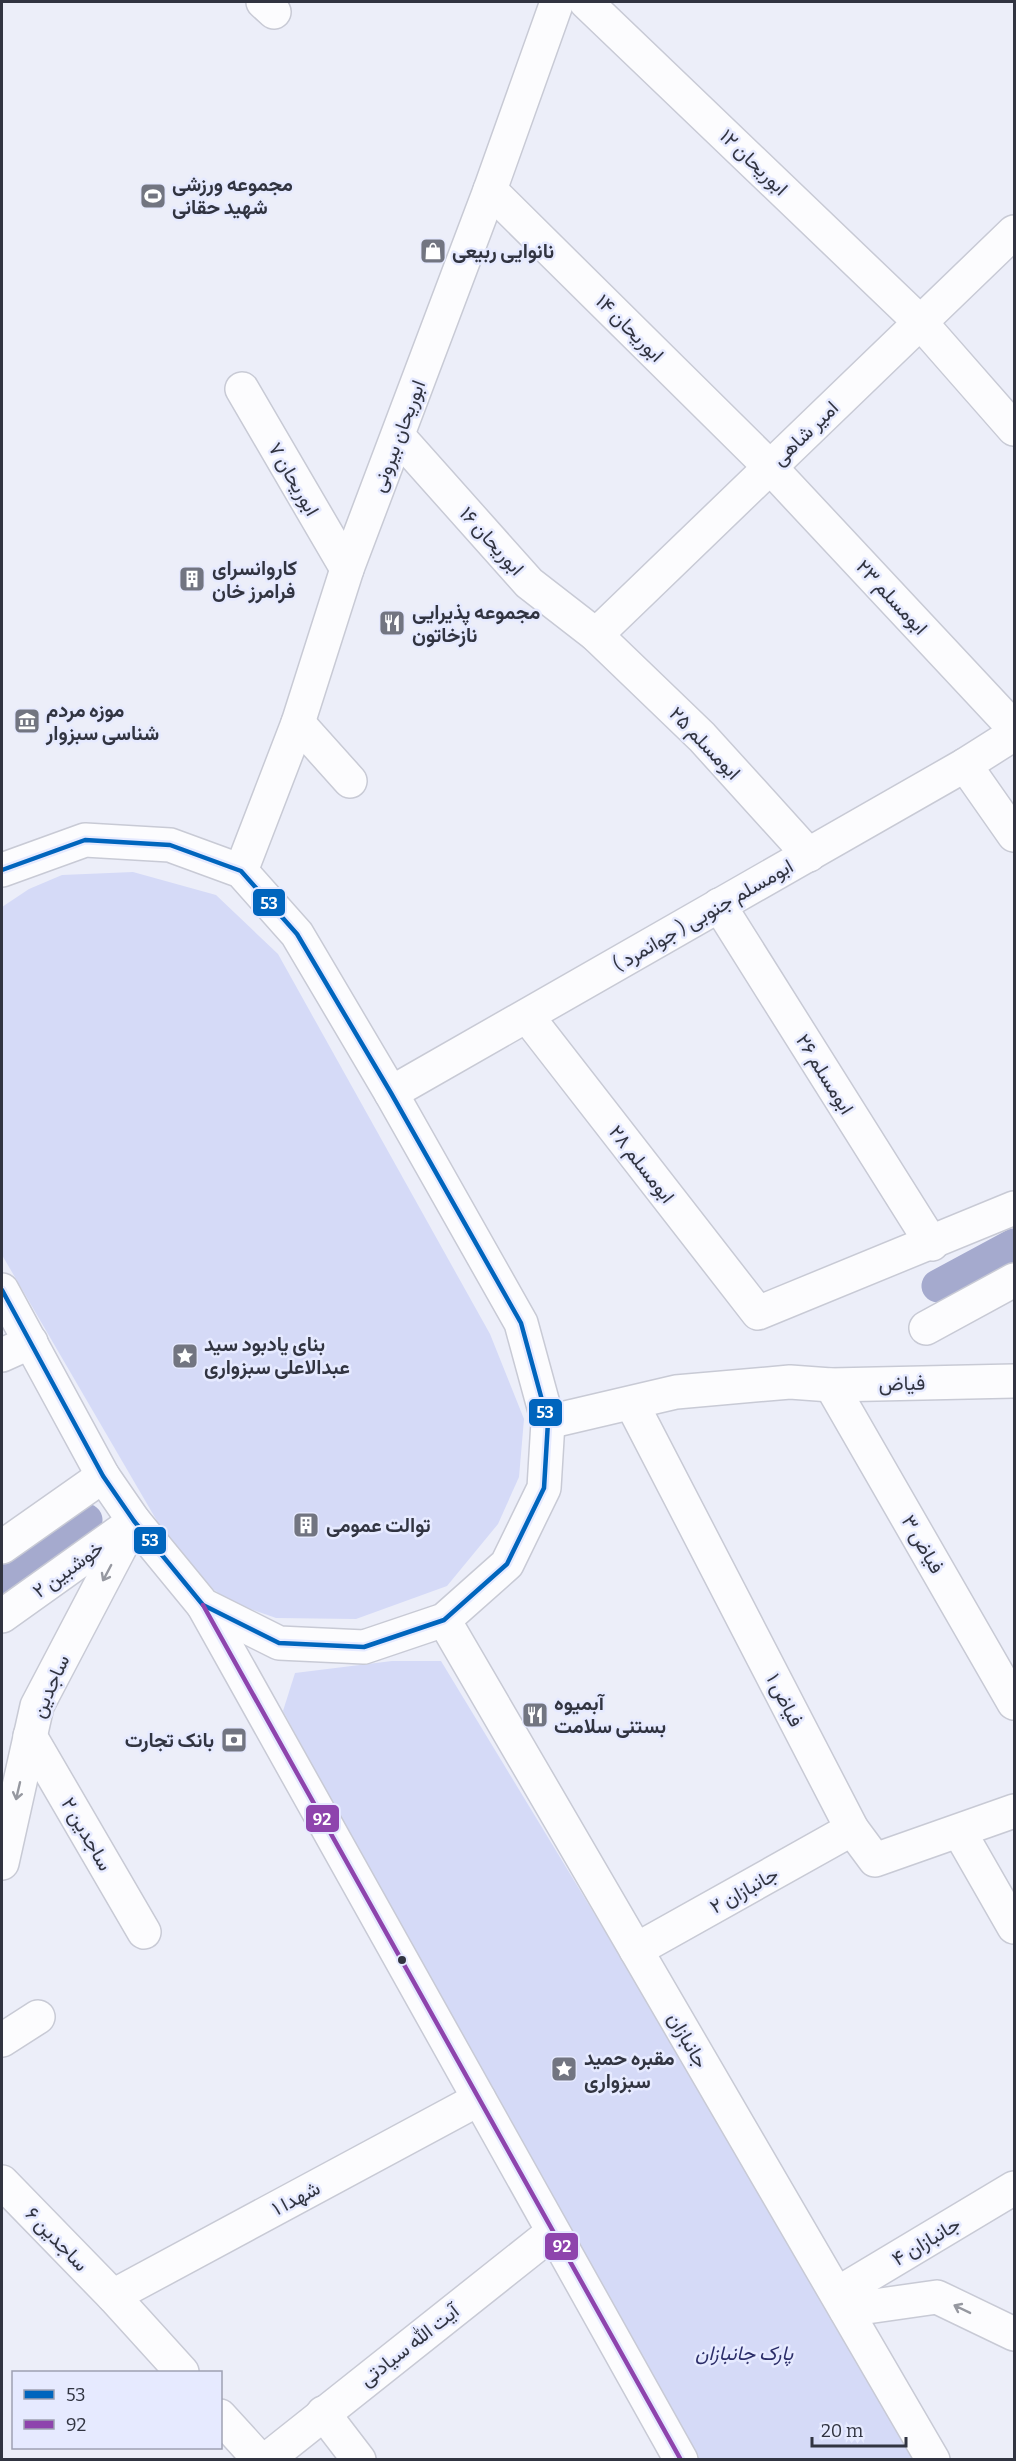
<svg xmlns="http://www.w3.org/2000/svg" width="1016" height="2461" font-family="Bitter,Vazirmatn,serif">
<rect width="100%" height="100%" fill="#eceef9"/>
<g fill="#d5daf7">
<polygon points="133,872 216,895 278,954 490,1334 524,1419 519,1477 498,1524 447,1586 356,1619 276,1618 231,1602 185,1569 2,1255 2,907 29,889 62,875"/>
<polygon points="392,1661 441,1661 925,2459 689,2459 283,1711 295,1673"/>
</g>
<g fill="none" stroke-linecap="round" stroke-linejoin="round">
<g stroke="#a5aace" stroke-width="33">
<polyline points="938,1286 1014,1245"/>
<polyline points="2,1584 86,1520"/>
</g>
<defs>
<g id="minor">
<polyline points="263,2 274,12"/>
<polyline points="586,2 921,323 1014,429"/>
<polyline points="490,190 770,467 1014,728"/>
<polyline points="242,389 347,569"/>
<polyline points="398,436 529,583 596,635 702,737 809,855"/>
<polyline points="596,635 1014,232"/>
<polyline points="298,723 350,781"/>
<polyline points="965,765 1014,835"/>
<polyline points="241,871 298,723 347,569 490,190 557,2"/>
<polyline points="719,905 932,1244"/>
<polyline points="527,1016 758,1313 1014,1208"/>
<polyline points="926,1328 1014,1280"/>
<polyline points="831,1385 1014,1703"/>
<polyline points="632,1404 852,1829 875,1860 1014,1811"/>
<polyline points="548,1422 676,1392 790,1382 831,1385 1014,1381"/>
<polyline points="2,1547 103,1476"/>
<polyline points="2,1616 128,1526"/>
<polyline points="30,1736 144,1932"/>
<polyline points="959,1831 1014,1927"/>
<polyline points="2,1863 37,1706 134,1521"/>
<polyline points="636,1950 852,1829"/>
<polyline points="2,2040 38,2017"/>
<polyline points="2,2182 113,2296 182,2372"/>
<polyline points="837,2294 1014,2188"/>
<polyline points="113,2296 479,2099"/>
<polyline points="846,2310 937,2297 1014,2334"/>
<polyline points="323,2413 359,2460"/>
<polyline points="220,2416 260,2460"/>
</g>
<g id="major">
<polyline points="2,870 85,840 170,845 241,871 297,934 391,1093 521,1323 548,1422 544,1488 507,1564 444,1620 364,1647 279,1643 203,1605 134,1521 103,1476 2,1290"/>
<polyline points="391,1093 965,765 1014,734"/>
<polyline points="2,1355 31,1342"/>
<polyline points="203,1605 681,2460"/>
<polyline points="444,1620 933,2460"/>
<polyline points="266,2460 553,2232"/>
</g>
</defs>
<use href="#minor" stroke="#c8cad5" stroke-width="36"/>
<use href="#major" stroke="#c8cad5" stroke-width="36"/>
<use href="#minor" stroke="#fcfcfe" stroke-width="33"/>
<use href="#major" stroke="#fcfcfe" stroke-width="33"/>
<defs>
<polyline id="bus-1" points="2,870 85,840 170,845 241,871 297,934 391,1093 521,1323 548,1422 544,1488 507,1564 444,1620 364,1647 279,1643 203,1605 134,1521 103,1476 2,1290"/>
<polyline id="bus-2" points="203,1605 681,2460"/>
</defs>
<use href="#bus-1" stroke="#e6eaff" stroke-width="9"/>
<use href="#bus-2" stroke="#e6eaff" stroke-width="9"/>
<use href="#bus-1" stroke="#0065bd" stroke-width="4.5"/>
<use href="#bus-2" stroke="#8e44ad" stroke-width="4.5"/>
</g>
<defs><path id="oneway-shaft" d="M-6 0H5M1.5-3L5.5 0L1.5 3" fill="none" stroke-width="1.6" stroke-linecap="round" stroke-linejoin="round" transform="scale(1.5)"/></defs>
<g stroke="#9698a0">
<use href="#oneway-shaft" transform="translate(107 1573) rotate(118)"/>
<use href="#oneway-shaft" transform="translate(18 1791) rotate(103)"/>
<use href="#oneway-shaft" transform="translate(962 2309) rotate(-154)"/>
</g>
<defs>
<symbol id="stadium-square" viewBox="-11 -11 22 22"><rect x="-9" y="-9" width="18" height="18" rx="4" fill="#727581" stroke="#e6eaff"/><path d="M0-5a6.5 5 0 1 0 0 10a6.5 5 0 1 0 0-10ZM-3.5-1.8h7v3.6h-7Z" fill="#fff"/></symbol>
<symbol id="shop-square" viewBox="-11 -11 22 22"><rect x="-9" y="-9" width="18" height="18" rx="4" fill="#727581" stroke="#e6eaff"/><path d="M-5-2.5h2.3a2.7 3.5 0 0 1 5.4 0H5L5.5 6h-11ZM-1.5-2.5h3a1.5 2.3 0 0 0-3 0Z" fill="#fff"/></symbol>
<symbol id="building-square" viewBox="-11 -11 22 22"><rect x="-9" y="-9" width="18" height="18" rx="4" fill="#727581" stroke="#e6eaff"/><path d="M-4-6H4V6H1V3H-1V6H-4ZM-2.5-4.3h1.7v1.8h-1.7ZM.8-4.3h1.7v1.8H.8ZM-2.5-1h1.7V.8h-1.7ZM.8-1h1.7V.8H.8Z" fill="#fff"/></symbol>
<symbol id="restaurant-square" viewBox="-11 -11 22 22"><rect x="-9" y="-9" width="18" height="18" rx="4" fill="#727581" stroke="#e6eaff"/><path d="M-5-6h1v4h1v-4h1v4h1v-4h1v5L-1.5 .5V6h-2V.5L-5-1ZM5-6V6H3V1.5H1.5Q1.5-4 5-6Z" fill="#fff"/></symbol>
<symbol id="museum-square" viewBox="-11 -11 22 22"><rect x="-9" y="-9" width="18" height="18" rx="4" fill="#727581" stroke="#e6eaff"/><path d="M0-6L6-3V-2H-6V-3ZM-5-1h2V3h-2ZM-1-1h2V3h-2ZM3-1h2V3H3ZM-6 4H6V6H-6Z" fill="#fff"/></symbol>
<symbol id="sight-square" viewBox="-11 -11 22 22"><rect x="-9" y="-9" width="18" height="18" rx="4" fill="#727581" stroke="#e6eaff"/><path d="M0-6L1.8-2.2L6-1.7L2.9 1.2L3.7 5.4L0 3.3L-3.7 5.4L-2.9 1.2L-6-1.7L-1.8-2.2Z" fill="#fff"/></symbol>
<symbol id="bank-square" viewBox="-11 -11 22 22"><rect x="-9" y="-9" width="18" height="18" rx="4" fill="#727581" stroke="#e6eaff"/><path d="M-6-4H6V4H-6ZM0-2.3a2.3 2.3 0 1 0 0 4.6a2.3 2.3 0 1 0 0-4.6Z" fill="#fff"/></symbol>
</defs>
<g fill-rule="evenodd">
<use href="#stadium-square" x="138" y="181" width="30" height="30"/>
<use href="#shop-square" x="418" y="236" width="30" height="30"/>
<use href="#building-square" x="177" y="564" width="30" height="30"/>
<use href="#restaurant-square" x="377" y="608" width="30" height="30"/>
<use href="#museum-square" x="12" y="706" width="30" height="30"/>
<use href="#sight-square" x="170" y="1341" width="30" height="30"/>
<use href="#building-square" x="291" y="1510" width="30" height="30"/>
<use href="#restaurant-square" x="520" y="1700" width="30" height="30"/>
<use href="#bank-square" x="219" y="1725" width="30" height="30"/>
<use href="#sight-square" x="549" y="2054" width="30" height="30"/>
</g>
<circle fill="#313441" stroke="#e6eaff" stroke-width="2" cx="402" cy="1960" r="5"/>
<g text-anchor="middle" stroke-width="5" stroke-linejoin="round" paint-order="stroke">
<g font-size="20" fill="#313441" stroke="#e6eaff">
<text transform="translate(754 162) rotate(44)" y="7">ابوریحان ۱۲</text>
<text transform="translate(630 328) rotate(45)" y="7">ابوریحان ۱۴</text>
<text transform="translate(805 433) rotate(-44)" y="7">امیر شاهی</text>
<text transform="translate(398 436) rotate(-69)" y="7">ابوریحان بیرونی</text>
<text transform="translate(294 479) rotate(60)" y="7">ابوریحان ۷</text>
<text transform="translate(492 541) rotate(48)" y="7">ابوریحان ۱۶</text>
<text transform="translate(892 597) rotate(47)" y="7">ابومسلم ۲۳</text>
<text transform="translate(705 743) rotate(46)" y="7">ابومسلم ۲۵</text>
<text transform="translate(703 915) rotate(-30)" y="7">ابومسلم جنوبی ( جوانمرد )</text>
<text transform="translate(825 1074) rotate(58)" y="7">ابومسلم ۲۶</text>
<text transform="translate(642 1164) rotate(52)" y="7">ابومسلم ۲۸</text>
<text transform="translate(902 1383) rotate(-1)" y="7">فیاض</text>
<text transform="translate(923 1544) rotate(60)" y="7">فیاض ۳</text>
<text transform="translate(68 1569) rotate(-36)" y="7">خوشبین ۲</text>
<text transform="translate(50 1686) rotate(-66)" y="7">ساجدین</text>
<text transform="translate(785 1700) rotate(63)" y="7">فیاض ۱</text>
<text transform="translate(87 1834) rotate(60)" y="7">ساجدین ۲</text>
<text transform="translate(744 1890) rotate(-29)" y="7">جانبازان ۲</text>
<text transform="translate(688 2040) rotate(60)" y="7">جانبازان</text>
<text transform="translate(296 2198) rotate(-28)" y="7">شهدا ۱</text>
<text transform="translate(57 2239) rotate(46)" y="7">ساجدین ۶</text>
<text transform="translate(926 2241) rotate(-31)" y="7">جانبازان ۴</text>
<text transform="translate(409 2345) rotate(-38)" y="7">آیت الله سیادتی</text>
</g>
<g font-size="20" font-weight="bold" fill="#313441" stroke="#e6eaff" text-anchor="start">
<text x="172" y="191">مجموعه ورزشی<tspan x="172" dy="23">شهید حقانی</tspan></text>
<text x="452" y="258">نانوایی ربیعی</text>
<text x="212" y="575">کاروانسرای<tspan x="212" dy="23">فرامرز خان</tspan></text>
<text x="412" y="619">مجموعه پذیرایی<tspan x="412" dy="23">نازخاتون</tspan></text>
<text x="46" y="717">موزه مردم<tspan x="46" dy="23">شناسی سبزوار</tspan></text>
<text x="204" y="1351">بنای یادبود سید<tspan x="204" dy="23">عبدالاعلی سبزواری</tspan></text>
<text x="326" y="1532">توالت عمومی</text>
<text x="554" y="1710">آبمیوه<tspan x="554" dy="23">بستنی سلامت</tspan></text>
<text x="214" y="1747" text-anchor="end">بانک تجارت</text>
<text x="584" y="2065">مقبره حمید<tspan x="584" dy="23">سبزواری</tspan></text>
</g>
<g font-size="20" font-style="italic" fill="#2c2e69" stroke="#e6eaff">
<text x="744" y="2360">پارک جانبازان</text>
</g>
</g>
<g stroke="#e6eaff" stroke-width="2">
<rect x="252" y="888" width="34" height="29" rx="6" fill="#0065bd"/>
<rect x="528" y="1398" width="35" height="29" rx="6" fill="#0065bd"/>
<rect x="133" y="1526" width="34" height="29" rx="6" fill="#0065bd"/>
<rect x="305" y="1804" width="35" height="29" rx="6" fill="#8e44ad"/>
<rect x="544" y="2232" width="35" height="29" rx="6" fill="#8e44ad"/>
</g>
<g font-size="16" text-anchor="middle" font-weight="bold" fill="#fff">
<text x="269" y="909">53</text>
<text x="545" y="1418">53</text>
<text x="150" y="1546">53</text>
<text x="322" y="1825">92</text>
<text x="562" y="2252">92</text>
</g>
<rect width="1016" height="2461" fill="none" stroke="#313441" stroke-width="6"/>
<rect x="12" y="2371" width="210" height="78" fill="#e6eaff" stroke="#9ea1b3" stroke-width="1.5"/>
<rect x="24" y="2390" width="30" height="9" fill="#0065bd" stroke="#9ea1b3" stroke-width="1.5"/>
<text x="66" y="2401" font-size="18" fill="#313441">53</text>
<rect x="24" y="2420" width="30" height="9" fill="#8e44ad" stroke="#9ea1b3" stroke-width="1.5"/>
<text x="66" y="2431" font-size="18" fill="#313441">92</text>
<path d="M812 2437v9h94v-9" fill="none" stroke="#313441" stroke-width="3"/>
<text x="821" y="2437" font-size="18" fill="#313441" stroke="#e6eaff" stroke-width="4.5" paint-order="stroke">20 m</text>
</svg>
